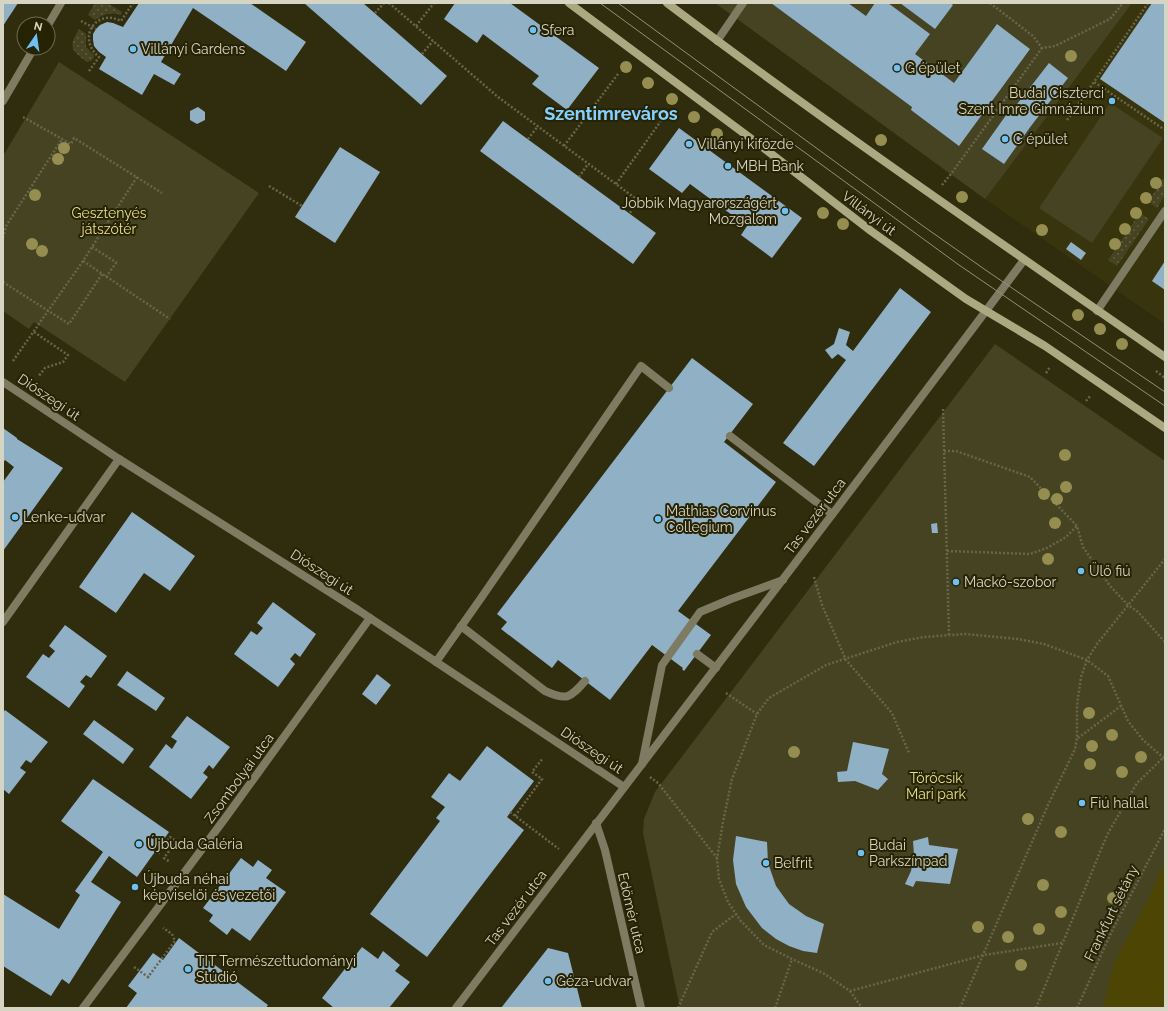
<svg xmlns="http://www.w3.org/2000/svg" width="1168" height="1011" font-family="Raleway,sans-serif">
<defs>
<pattern id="grass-dots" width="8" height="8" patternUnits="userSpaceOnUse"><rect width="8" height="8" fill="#464323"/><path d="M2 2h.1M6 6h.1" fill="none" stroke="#605d41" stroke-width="1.8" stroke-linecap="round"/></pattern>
</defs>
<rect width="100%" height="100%" fill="#302c0e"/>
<polygon fill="#38340d" points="715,3 1165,3 1165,324 985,199"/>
<g fill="url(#grass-dots)">
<path d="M95 3H107L122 12 121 15C111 12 103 14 95 20L88 15Z"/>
<path d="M79 29 86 34V47L94 55V58L91 61 87 62C71 50 68 47 79 29Z"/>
<polygon points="1165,176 1165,195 1157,208 1148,202"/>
<polygon points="1140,213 1149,219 1117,266 1108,260"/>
</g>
<g fill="#464323">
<polygon points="715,3 1132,3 985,199"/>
<polygon points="59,62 259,193 125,382 34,322 29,329 3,311 3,156"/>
<polygon points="1110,103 1163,138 1092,243 1039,208"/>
<polygon points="995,344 1165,461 1165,1008 680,1008 643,833 644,819 655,792"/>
</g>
<polygon fill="#4c4504" points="1165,861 1165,1008 1103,1008 1114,963 1148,900"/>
<g fill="#90b0c5">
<polygon points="3,3 18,3 3,26"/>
<polygon points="139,3 250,3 306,42 286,71 193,8 161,62 181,74 174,85 154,74 142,95 99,69 106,57 99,52 94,46 93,40 93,34 96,29 100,25 107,22 113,23 123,27"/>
<polygon points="304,3 363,3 447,76 421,105"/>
<polygon points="455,3 510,3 599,68 567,110 532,84 539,76 483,34 477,43 444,19"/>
<polygon points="771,3 848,3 866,16 875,3 888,3 930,34 915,54 954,83 997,24 1030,49 959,146 911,110 912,107"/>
<polygon points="900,3 950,3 953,5 935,29"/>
<polygon points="1152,3 1165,3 1165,123 1100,79"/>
<polygon points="1049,63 1068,78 1031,126 1004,164 982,149 1009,111 1011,112"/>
<polygon points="198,107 205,112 205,120 197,124 190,120 190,111"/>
<polygon points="503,121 656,233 633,264 480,151"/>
<polygon points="679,128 802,218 772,258 741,235 747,226 690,184 682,193 649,169"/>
<polygon points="340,147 380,172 335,243 295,217"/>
<polygon points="1071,242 1086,253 1081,260 1066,249"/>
<polygon points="1165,261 1165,290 1152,281"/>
<polygon points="900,288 931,312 814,466 783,443 846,360 838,354 832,359 825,350 834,344 839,328 850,332 846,345 853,351"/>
<polygon points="692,358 753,404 724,442 776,482 678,611 711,635 684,671 682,669 683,668 652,645 610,700 558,660 552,668 501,629 507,622 497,614"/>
<polygon points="3,428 17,438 17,439 63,468 3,551 3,482 14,467 5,460 3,463"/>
<polygon points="132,512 195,556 170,591 144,573 116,613 79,587"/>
<polygon points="937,523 938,533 932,533 931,524"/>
<polygon points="273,602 316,634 300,657 295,653 290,659 295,664 278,687 234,654 251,631 257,635 263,628 257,623"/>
<polygon points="65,625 107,656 91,678 86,675 80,682 85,686 69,708 26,677 43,654 49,658 55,651 49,646"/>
<polygon points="127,671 165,698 156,711 117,685"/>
<polygon points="377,674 391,685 376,705 362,694"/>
<polygon points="5,710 48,742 31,763 26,760 20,768 26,772 9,794 3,789 3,713"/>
<polygon points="187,716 230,747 213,769 209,765 203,773 208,777 191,799 149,767 166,744 172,749 177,741 171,737"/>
<polygon points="94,720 134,749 123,764 83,734"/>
<polygon points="853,742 889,749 882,774 888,779 878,790 855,781 838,782 837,772 847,771"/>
<polygon points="487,746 534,781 507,817 524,830 427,957 370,914 440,821 436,818 445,807 431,797 449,773 460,781"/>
<polygon points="93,779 169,832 137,877 109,856 91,882 121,902 69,984 62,979 51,996 3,966 3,894 59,929 80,895 75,891 103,852 61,821"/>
<polygon points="736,836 767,842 768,863 776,886 789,904 806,916 824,924 817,953 803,951 789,946 776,939 762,928 746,907 736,884 733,860"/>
<polygon points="928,837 929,845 958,849 950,884 916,881 913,887 905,884 911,871 914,855 913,841"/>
<polygon points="241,858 253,867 258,860 272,870 266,878 286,892 250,941 232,928 227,935 209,921 213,915 203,908"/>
<polygon points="179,938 268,1005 266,1008 126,1008 137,993 128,986 153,953 163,960"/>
<polygon points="362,947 378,959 383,951 400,965 395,971 410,982 389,1008 334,1008 322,998"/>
<polygon points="548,948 568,953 582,1008 501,1008"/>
</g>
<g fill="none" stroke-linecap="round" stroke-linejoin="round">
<g stroke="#69654c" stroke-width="2.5" stroke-dasharray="2 2" stroke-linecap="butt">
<polyline points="389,3 498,97 639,201 629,214"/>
<polyline points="990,3 1033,36 1042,48 1055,46 1110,19 1123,3"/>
<polyline points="1148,3 1094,82 1165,130"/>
<polyline points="375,13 384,3"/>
<polyline points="81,21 96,29"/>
<polyline points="416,26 434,3"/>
<polyline points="422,54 433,41"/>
<path d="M89 71 99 57C76 38 96 8 121 21L133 3"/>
<polyline points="23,117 71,144 74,138 162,193"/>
<polyline points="1067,120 1094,82"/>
<polyline points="528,139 538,126"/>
<polyline points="564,146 618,74"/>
<polyline points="579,177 588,164"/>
<polyline points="616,184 668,111"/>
<polyline points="942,185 951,174 1042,48"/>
<polyline points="269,186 302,206"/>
<polyline points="3,238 6,226 62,139"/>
<polyline points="92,247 117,263"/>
<polyline points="83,261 170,319"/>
<polyline points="106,277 116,263"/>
<polyline points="3,282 69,324 102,274"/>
<polyline points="34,332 68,355 63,362 45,368 38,377"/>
<polyline points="13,361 83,261 137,177"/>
<polyline points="1156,371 1165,378"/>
<polyline points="1046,373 1050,367"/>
<polyline points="1086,401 1091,395"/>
<polyline points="943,409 949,635"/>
<polyline points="944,451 956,451 1030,477 1077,526 1083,547 1110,586 1128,605 1138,612 1165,642"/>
<polyline points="947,551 1030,554 1047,548 1066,537 1077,526"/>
<polyline points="814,577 822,605 846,660 892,713 909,753"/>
<polyline points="726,693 757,714"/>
<polyline points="1078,738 1121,706"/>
<polyline points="650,777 658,783 717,858"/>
<polyline points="510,812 559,849"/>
<polyline points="515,816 542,779 532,772 543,758"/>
<polyline points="155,852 158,854 170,837 176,841 164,858 170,862"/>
<polyline points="1062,943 984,955 850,991 823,973 792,959 764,945 740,920 728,902 719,879 717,858 723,822 732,779 757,714 769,698 826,665 897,642 924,637 965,634 1018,639 1044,644 1087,660 1108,676 1128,721 1143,740 1165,759"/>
<polyline points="134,967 148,977"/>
<polyline points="149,978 148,977 175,941 172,934 163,928"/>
<polyline points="850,991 862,1008"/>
<polyline points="678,1008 712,932 736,914"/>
<polyline points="775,1008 792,959"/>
<polyline points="960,1008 1048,805 1075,749 1077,738 1077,705 1081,677 1087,660 1097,644 1165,559"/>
<polyline points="1036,1008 1107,835 1137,783 1165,756"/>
<polyline points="1077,1008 1111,933 1165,829"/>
</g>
<g stroke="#7e7b63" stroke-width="8">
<polyline points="717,41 743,3"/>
<polyline points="1097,311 1165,211"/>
<polyline points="730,436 832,514"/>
<path d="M461 626 545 691C567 701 570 698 585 681"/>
<polyline points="697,654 716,668"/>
<polyline points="436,662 479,601 641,366 669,388"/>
<polyline points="642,764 662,665 700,612 731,599 783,580"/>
</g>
<g stroke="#7e7b63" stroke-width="8">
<polyline points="48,25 61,3"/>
<polyline points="3,101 34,48"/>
<polyline points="3,382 119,459 358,610 624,787"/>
<polyline points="3,622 119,459"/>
<polyline points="596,823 605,850 641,1008"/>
<polyline points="83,1008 226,817 370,618"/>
<path d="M456 1008C645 759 837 511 1024 260"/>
</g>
<g stroke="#aca982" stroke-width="8">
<polyline points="569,3 765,149 871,231 966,299 1045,346 1165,428"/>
<path d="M667 3C830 126 998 241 1165 357"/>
</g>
<g stroke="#918f78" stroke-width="1">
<polyline points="600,3 959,265 1165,406"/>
<polyline points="618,3 923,226 987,271 1165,392"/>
</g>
</g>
<g fill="#968e51">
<circle cx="1071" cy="56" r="6"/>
<circle cx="626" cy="67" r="6"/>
<circle cx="648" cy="83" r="6"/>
<circle cx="672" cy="99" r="6"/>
<circle cx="694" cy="117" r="6"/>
<circle cx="717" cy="134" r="6"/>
<circle cx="881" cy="140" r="6"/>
<circle cx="64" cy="148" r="6"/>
<circle cx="58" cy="159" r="6"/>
<circle cx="1156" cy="183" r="6"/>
<circle cx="35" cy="195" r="6"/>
<circle cx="962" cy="197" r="6"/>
<circle cx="1146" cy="198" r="6"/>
<circle cx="823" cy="213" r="6"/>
<circle cx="1136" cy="213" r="6"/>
<circle cx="843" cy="224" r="6"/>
<circle cx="1125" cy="229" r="6"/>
<circle cx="1042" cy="230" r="6"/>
<circle cx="32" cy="244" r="6"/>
<circle cx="1115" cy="244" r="6"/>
<circle cx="42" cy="251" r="6"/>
<circle cx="1078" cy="315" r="6"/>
<circle cx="1100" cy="329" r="6"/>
<circle cx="1122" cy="344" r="6"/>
<circle cx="1065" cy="455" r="6"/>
<circle cx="1066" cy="487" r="6"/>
<circle cx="1044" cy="494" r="6"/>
<circle cx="1057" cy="499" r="6"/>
<circle cx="1055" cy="523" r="6"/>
<circle cx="1048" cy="559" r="6"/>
<circle cx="1089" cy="713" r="6"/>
<circle cx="1112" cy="735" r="6"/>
<circle cx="1092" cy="746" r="6"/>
<circle cx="794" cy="752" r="6"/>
<circle cx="1141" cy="757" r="6"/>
<circle cx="1090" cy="764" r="6"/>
<circle cx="1122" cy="772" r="6"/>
<circle cx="1028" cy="819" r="6"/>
<circle cx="1061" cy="832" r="6"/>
<circle cx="1043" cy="885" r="6"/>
<circle cx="1113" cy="898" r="6"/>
<circle cx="1061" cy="912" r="6"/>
<circle cx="978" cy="927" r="6"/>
<circle cx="1039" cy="929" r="6"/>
<circle cx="1008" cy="937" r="6"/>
<circle cx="1021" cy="965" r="6"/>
</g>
<g fill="#6ec2f3" stroke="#262305" stroke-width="1.5">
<circle cx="533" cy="30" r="4"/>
<circle cx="133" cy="49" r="4"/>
<circle cx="897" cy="68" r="4"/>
<circle cx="1112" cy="101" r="4"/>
<circle cx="1005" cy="139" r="4"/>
<circle cx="689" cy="144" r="4"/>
<circle cx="728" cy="166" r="4"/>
<circle cx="785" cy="211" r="4"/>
<circle cx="15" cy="517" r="4"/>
<circle cx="658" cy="519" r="4"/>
<circle cx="1081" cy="571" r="4"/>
<circle cx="956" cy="582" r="4"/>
<circle cx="1082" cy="803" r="4"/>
<circle cx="139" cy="844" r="4"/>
<circle cx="861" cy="853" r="4"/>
<circle cx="766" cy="863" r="4"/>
<circle cx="135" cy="887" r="4"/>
<circle cx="188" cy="969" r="4"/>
<circle cx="548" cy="981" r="4"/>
</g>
<g text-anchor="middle" stroke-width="4" stroke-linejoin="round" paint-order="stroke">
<g font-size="14" fill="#d6d4c3" stroke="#262305" text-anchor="start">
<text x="541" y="35">Sfera</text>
<text x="141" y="54">Villányi Gardens</text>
<text x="905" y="73">G épület</text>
<text x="1104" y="98" text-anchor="end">Budai Ciszterci<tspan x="1104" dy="16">Szent Imre Gimnázium</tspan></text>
<text x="1013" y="144">C épület</text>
<text x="697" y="149">Villányi kifőzde</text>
<text x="736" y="171">MBH Bank</text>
<text x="777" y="208" text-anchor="end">Jobbik Magyarországért<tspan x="777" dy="16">Mozgalom</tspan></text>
<text x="666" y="516">Mathias Corvinus<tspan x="666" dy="16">Collegium</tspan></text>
<text x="23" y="522">Lenke-udvar</text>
<text x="1089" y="576">Ülő fiú</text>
<text x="964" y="587">Mackó-szobor</text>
<text x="1090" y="808">Fiú hallal</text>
<text x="147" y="849">Újbuda Galéria</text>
<text x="869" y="850">Budai<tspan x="869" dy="16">Parkszínpad</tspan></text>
<text x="774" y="868">Belfrit</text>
<text x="143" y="884">Újbuda néhai<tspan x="143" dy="16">képviselői és vezetői</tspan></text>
<text x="196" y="966">TIT Természettudományi<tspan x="196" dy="16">Stúdió</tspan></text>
<text x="556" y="986">Géza-udvar</text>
</g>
<g font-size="14" fill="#e9df88" stroke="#262305">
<text x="109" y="218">Gesztenyés<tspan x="109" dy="16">játszótér</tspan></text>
<text x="936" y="783">Törőcsik<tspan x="936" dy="16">Mari park</tspan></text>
</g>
<g font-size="14" fill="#d6d4c3" stroke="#262305">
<text transform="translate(869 213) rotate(37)" y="5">Villányi út</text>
<text transform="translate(49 397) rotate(34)" y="5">Diószegi út</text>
<text transform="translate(815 516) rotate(-53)" y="5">Tas vezér utca</text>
<text transform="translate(322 572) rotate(33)" y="5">Diószegi út</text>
<text transform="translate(592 750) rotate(34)" y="5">Diószegi út</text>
<text transform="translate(239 778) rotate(-54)" y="5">Zsombolyai utca</text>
<text transform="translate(516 908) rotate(-53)" y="5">Tas vezér utca</text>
<text transform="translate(632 913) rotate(77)" y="5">Edömér utca</text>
<text transform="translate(1111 913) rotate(-64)" y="5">Frankfurt sétány</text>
</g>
<g font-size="18" font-weight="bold" fill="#84d1ff" stroke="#262305">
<text x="611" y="120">Szentimreváros</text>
</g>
</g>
<rect width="1168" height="1011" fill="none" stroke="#d6d4c3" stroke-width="8"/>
<g transform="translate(36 36) rotate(13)"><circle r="19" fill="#262305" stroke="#6c6a51"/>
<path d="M0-3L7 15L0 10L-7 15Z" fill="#6ec2f3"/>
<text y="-6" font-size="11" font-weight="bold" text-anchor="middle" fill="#d6d4c3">N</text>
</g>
</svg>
